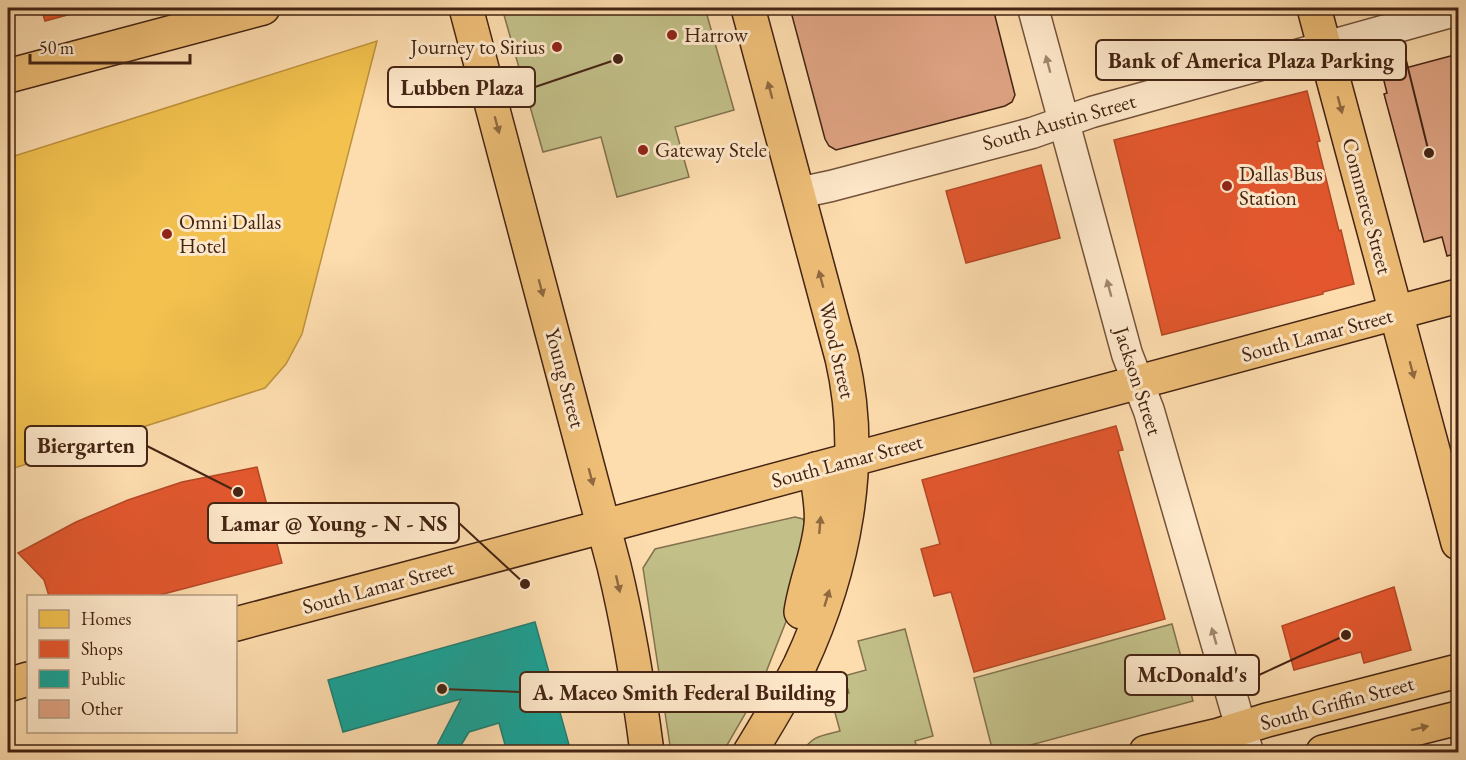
<svg xmlns="http://www.w3.org/2000/svg" width="1466" height="760" font-family="'EB Garamond',serif">
<rect width="100%" height="100%" fill="#fddcae"/>
<filter id="stains"><feTurbulence type="fractalNoise" baseFrequency=".00333" numOctaves="4"/><feColorMatrix values="0 0 0 0 .2 0 0 0 0 .09 0 0 0 0 .02 0 0 0 .5 -.17"/></filter>
<radialGradient id="worn" r=".72"><stop offset=".6" stop-color="#630" stop-opacity="0"/><stop offset="1" stop-color="#630" stop-opacity=".3"/></radialGradient>
<g fill="#c2bf88" stroke="#83724e" stroke-width="1.5">
<polygon points="502,8 705,8 734,110 675,127 689,177 617,197 601,137 543,152"/>
<polygon points="795,517 803,519 809,531 787,619 759,690 723,752 671,752 643,568 655,549"/>
<polygon points="1172,624 1193,701 1005,752 993,752 974,678"/>
<path d="M905 629 933 736 915 741 918 752H804C809 736 825 735 840 731L831 698 849 693 844 676 866 670 858 641Z"/>
</g>
<polygon fill="#f2c14e" stroke="#be923c" stroke-width="1.5" points="377,41 302,334 286,364 265,388 8,470 8,158"/>
<g fill="#e4572e" stroke="#b44826" stroke-width="1.5">
<polygon points="41,8 93,8 45,21"/>
<polygon points="1307,91 1320,141 1317,142 1339,231 1341,230 1354,284 1323,292 1323,294 1162,335 1114,140"/>
<polygon points="1041,165 1060,238 966,263 946,191"/>
<polygon points="1116,426 1123,450 1118,451 1165,619 974,672 951,592 934,596 921,549 940,544 922,480"/>
<polygon points="257,467 282,563 156,596 49,596 44,580 18,553 76,522 128,500 182,482"/>
<polygon points="1394,587 1411,650 1364,663 1361,652 1294,670 1282,626"/>
</g>
<polygon fill="#17a398" stroke="#247d70" stroke-width="1.5" points="535,622 571,752 507,752 499,723 469,732 457,752 436,752 435,749 461,699 343,732 328,680"/>
<g fill="#dfa383" stroke="#442413" stroke-width="1.5">
<polygon points="790,8 993,8 1015,95 1012,102 1005,106 836,150 829,146 825,139"/>
<polygon points="1458,54 1458,253 1447,256 1442,237 1424,242 1384,94 1387,93 1383,77 1399,73 1398,70"/>
</g>
<g fill="none" stroke-linecap="round" stroke-linejoin="round">
<defs>
<g id="minor">
<polyline points="1033,8 1127,354 1149,411 1248,752"/>
<polyline points="798,193 831,186 1032,133 1092,112 1458,10"/>
</g>
<g id="major">
<path d="M466 8 614 566C629 628 639 690 647 752"/>
<path d="M748 8 842 358C866 461 844 571 800 665 785 695 767 724 750 752"/>
<polyline points="1314,8 1458,543"/>
<polyline points="8,76 263,8"/>
<path d="M801 612C805 583 818 555 821 525 823 507 818 487 816 469"/>
<path d="M236 624C644 517 1051 405 1458 296"/>
<polyline points="8,685 28,679"/>
<polyline points="1146,752 1219,735 1267,720 1458,671"/>
<polyline points="1323,752 1458,718"/>
</g>
</defs>
<use href="#minor" stroke="#72523a" stroke-width="33"/>
<use href="#major" stroke="#442413" stroke-width="36"/>
<use href="#minor" stroke="#fee8ca" stroke-width="30"/>
<use href="#major" stroke="#eebe77" stroke-width="33"/>
</g>
<defs><path id="oneway-solid" d="M-6-.8H1V-3.2L6.5 0L1 3.2V.8H-6Z" transform="scale(1.5)"/></defs>
<g fill="#a1866e">
<use href="#oneway-solid" transform="translate(1048 64) rotate(-105)"/>
<use href="#oneway-solid" transform="translate(1109 288) rotate(-105)"/>
<use href="#oneway-solid" transform="translate(1214 636) rotate(-106)"/>
</g>
<g fill="#906940">
<use href="#oneway-solid" transform="translate(770 90) rotate(-105)"/>
<use href="#oneway-solid" transform="translate(1340 105) rotate(75)"/>
<use href="#oneway-solid" transform="translate(497 125) rotate(75)"/>
<use href="#oneway-solid" transform="translate(821 279) rotate(-105)"/>
<use href="#oneway-solid" transform="translate(541 288) rotate(75)"/>
<use href="#oneway-solid" transform="translate(1412 370) rotate(75)"/>
<use href="#oneway-solid" transform="translate(591 477) rotate(75)"/>
<use href="#oneway-solid" transform="translate(820 525) rotate(-85)"/>
<use href="#oneway-solid" transform="translate(618 584) rotate(77)"/>
<use href="#oneway-solid" transform="translate(827 598) rotate(-73)"/>
<use href="#oneway-solid" transform="translate(1420 728) rotate(-14)"/>
</g>
<g fill="#8f2418" stroke="#fee8ca" stroke-width="2">
<circle cx="672" cy="35" r="6"/>
<circle cx="557" cy="47" r="6"/>
<circle cx="643" cy="150" r="6"/>
<circle cx="1227" cy="186" r="6"/>
<circle cx="167" cy="234" r="6"/>
</g>
<g text-anchor="middle" stroke-width="6" stroke-linejoin="round" paint-order="stroke">
<g font-size="21" fill="#442413" stroke="#fee8ca" text-anchor="start">
<text x="684" y="42">Harrow</text>
<text x="545" y="54" text-anchor="end">Journey to Sirius</text>
<text x="655" y="157">Gateway Stele</text>
<text x="1239" y="181">Dallas Bus<tspan x="1239" dy="24">Station</tspan></text>
<text x="179" y="229">Omni Dallas<tspan x="179" dy="24">Hotel</tspan></text>
</g>
<g font-size="21" fill="#442413" stroke="#fee8ca">
<text transform="translate(1059 122) rotate(-16)" y="7">South Austin Street</text>
<text transform="translate(1367 206) rotate(75)" y="7">Commerce Street</text>
<text transform="translate(1317 335) rotate(-15)" y="7">South Lamar Street</text>
<text transform="translate(837 350) rotate(77)" y="7">Wood Street</text>
<text transform="translate(565 378) rotate(75)" y="7">Young Street</text>
<text transform="translate(1138 381) rotate(72)" y="7">Jackson Street</text>
<text transform="translate(847 461) rotate(-15)" y="7">South Lamar Street</text>
<text transform="translate(378 587) rotate(-15)" y="7">South Lamar Street</text>
<text transform="translate(1337 703) rotate(-15)" y="7">South Griffin Street</text>
</g>
</g>
<path fill="none" stroke="#442413" stroke-width="2" d="M1429 153L1406 60M618 59L535 87M238 492L147 446M525 584L459 523M1346 635L1259 675M442 689L520 692"/>
<g fill="#442413" stroke="#fee8ca" stroke-width="2">
<circle cx="1429" cy="153" r="6"/>
<circle cx="618" cy="59" r="6"/>
<circle cx="238" cy="492" r="6"/>
<circle cx="525" cy="584" r="6"/>
<circle cx="1346" cy="635" r="6"/>
<circle cx="442" cy="689" r="6"/>
</g>
<g fill="#fee8ca" stroke="#442413" stroke-width="2">
<rect x="1096" y="40" width="310" height="40" rx="6"/>
<rect x="388" y="67" width="147" height="40" rx="6"/>
<rect x="25" y="426" width="122" height="40" rx="6"/>
<rect x="208" y="503" width="251" height="40" rx="6"/>
<rect x="1125" y="655" width="134" height="40" rx="6"/>
<rect x="520" y="672" width="327" height="40" rx="6"/>
</g>
<g font-size="22" text-anchor="middle" font-weight="bold" fill="#442413">
<text x="1251" y="68">Bank of America Plaza Parking</text>
<text x="462" y="95">Lubben Plaza</text>
<text x="86" y="453">Biergarten</text>
<text x="334" y="531">Lamar @ Young - N - NS</text>
<text x="1192" y="682">McDonald's</text>
<text x="684" y="700">A. Maceo Smith Federal Building</text>
</g>
<rect width="1466" height="760" fill="none" stroke="#fddcae" stroke-width="30"/>
<rect x="9" y="9" width="1448" height="742" fill="none" stroke="#442413" stroke-width="3"/>
<rect x="15" y="15" width="1436" height="730" fill="none" stroke="#442413" stroke-width="1.5"/>
<rect x="27" y="595" width="210" height="138" fill="#fee8ca" stroke="#b49a81" stroke-width="1.5"/>
<rect x="39" y="610" width="30" height="18" fill="#f2c14e" stroke="#b49a81" stroke-width="1.5"/>
<text x="81" y="625" font-size="18" fill="#442413">Homes</text>
<rect x="39" y="640" width="30" height="18" fill="#e4572e" stroke="#b49a81" stroke-width="1.5"/>
<text x="81" y="655" font-size="18" fill="#442413">Shops</text>
<rect x="39" y="670" width="30" height="18" fill="#17a398" stroke="#b49a81" stroke-width="1.5"/>
<text x="81" y="685" font-size="18" fill="#442413">Public</text>
<rect x="39" y="700" width="30" height="18" fill="#dfa383" stroke="#b49a81" stroke-width="1.5"/>
<text x="81" y="715" font-size="18" fill="#442413">Other</text>
<path d="M30 54v9h160v-9" fill="none" stroke="#442413" stroke-width="3"/>
<text x="39" y="54" font-size="18" fill="#442413" stroke="#fee8ca" stroke-width="4.5" paint-order="stroke">50 m</text>
<rect width="100%" height="100%" filter="url(#stains)"/>
<rect width="100%" height="100%" fill="url(#worn)"/>
</svg>
